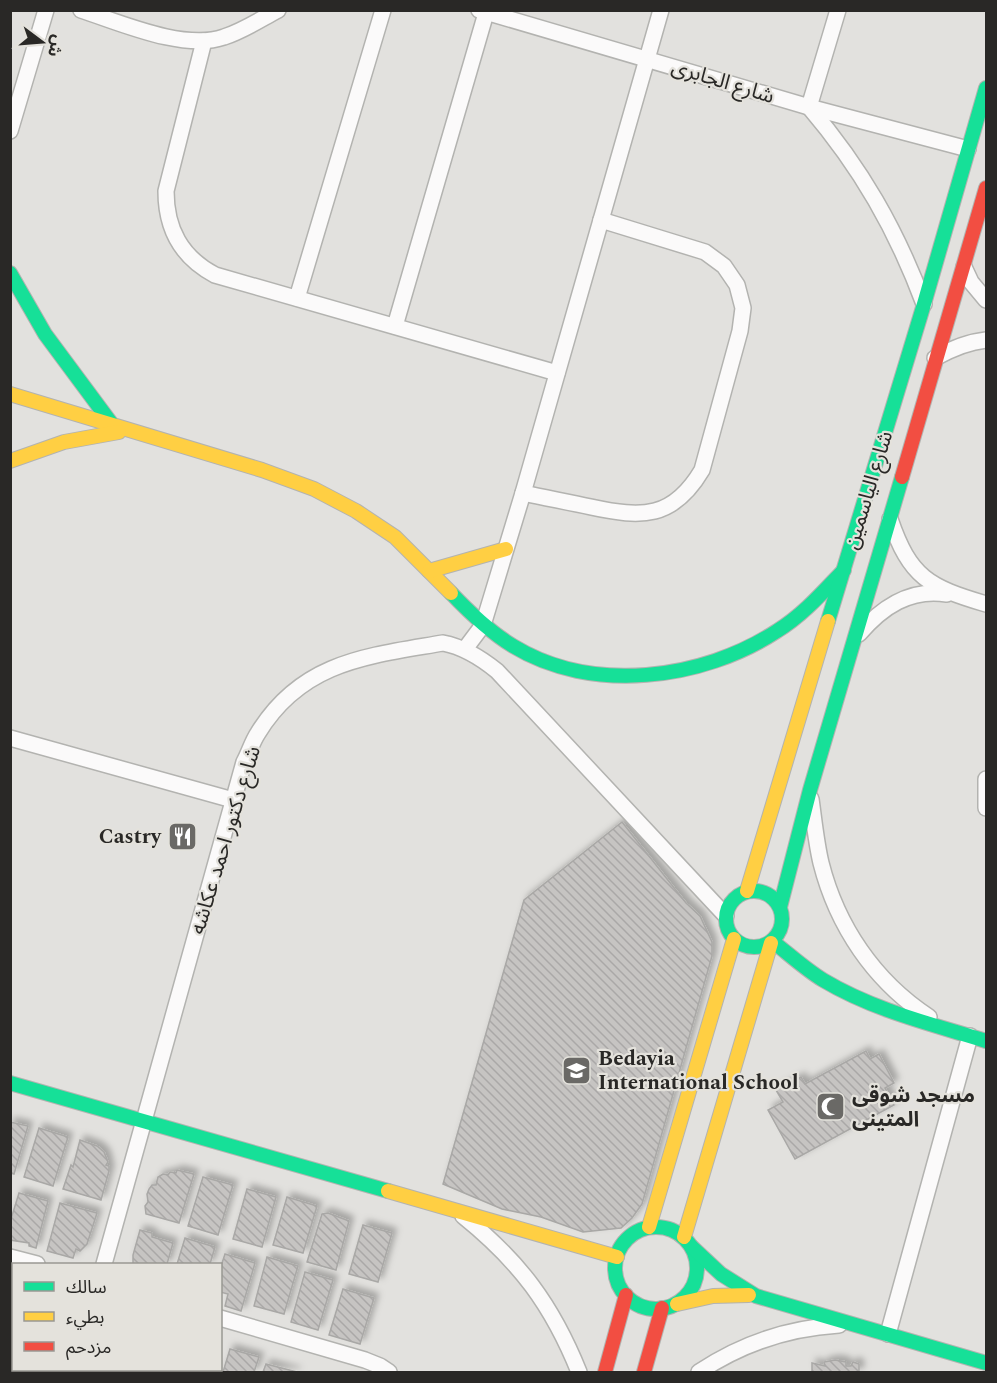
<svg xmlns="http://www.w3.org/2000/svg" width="997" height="1383" font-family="Spectral,'Noto Sans Arabic',serif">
<defs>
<pattern id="building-back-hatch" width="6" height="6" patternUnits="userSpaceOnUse" patternTransform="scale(1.5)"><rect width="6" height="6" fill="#c6c4c2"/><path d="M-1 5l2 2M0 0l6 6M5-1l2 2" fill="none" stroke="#aaa8a7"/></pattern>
<filter id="shadow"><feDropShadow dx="4.5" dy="-4.5" stdDeviation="3" flood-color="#0004"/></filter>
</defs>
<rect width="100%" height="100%" fill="#e2e1de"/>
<g fill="url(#building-back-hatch)" stroke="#a9a8a6" stroke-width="1.5" filter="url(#shadow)">
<polygon points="622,822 686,903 700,916 712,942 712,956 642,1204 632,1218 621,1228 583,1232 541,1217 502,1209 443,1184 524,900"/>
<polygon points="866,1051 870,1059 879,1054 894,1083 885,1088 894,1105 795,1159 768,1110 783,1102 776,1090 801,1077 805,1084"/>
<polygon points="10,1122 28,1126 14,1174 10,1173"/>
<polygon points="39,1128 68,1137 53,1186 24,1177"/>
<polygon points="80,1140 97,1146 104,1152 108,1162 106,1165 109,1166 109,1171 101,1200 63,1189 71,1165 73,1167"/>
<polygon points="177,1170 194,1174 179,1223 146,1214 145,1206 148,1202 147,1194 149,1189 152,1185 156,1185 158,1177 163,1174 168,1175 170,1172 176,1173"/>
<polygon points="203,1177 233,1185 218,1235 188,1226"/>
<polygon points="247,1189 276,1197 262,1247 233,1239"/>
<polygon points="19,1193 48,1201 36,1248 29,1246 29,1243 10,1240 10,1222"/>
<polygon points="287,1197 317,1206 303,1253 273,1245"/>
<polygon points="60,1203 97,1213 87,1244 80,1251 76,1249 73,1258 47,1251"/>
<polygon points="328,1213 349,1221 336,1270 307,1262 322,1214"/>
<polygon points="363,1225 392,1233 378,1282 349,1274"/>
<polygon points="140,1230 152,1233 152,1237 173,1243 167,1264 133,1264 133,1255"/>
<polygon points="185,1238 215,1247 210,1264 177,1264"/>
<polygon points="225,1254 255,1263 241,1311 225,1306 228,1294 220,1292 220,1269"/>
<polygon points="267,1257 298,1266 284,1314 254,1306"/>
<polygon points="305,1272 333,1280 318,1330 291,1322"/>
<polygon points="343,1289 374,1298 360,1344 329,1335"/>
<polygon points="230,1349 259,1357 254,1372 223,1372"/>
<polygon points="835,1360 846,1362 846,1366 851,1366 853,1362 859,1364 859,1372 812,1372 812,1363 825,1366 824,1362"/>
<polygon points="266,1364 297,1372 263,1372"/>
<polygon points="182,1370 214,1370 213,1372 181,1372"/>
</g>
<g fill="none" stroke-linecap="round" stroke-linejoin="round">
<defs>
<g id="street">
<path d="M81 10C121 23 184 51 224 37 243 31 261 19 278 10"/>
<polyline points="479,10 809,107 968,149"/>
<path d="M838 10 809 107C861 168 896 229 924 304"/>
<path d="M204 41 166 191C166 229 181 257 215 275L557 373"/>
<polyline points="10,131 46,10"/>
<polyline points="964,267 971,282 986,300"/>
<polyline points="297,298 383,10"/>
<polyline points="395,326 486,13"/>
<path d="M935 358C951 349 967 342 986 340"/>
<path d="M523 493C546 498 568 502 591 507 642 518 673 519 702 470L740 331 743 308 737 285 724 266 705 252 601 220"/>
<path d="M890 519C910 578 929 587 986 604"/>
<path d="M859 634C882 607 910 588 947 594"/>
<polyline points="465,649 483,625 523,493 661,10"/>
<polyline points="10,738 233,800"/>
<polyline points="986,779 986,808"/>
<path d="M811 799C814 820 816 842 821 863 837 926 874 981 929 1017"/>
<path d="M463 1216C520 1262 552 1305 579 1372"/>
<polyline points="10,1257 37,1264"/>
<path d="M104 1264 244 762C249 753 252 742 258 733 302 661 368 656 443 643 464 647 481 658 497 671L726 916"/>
<polyline points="220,1318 365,1360 380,1366 389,1372"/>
<polyline points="888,1334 970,1036"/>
<path d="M699 1372C741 1344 788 1328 839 1325"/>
</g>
<g id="fast">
<polyline points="10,273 45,334 114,427"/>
<path d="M451 593C470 613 490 632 513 646 592 694 702 680 777 631 803 615 823 592 844 570"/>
<polyline points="828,621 924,304 986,88"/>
<circle cx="754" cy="919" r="28"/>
<polyline points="780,907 810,790 902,477"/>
<path d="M772 941C789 954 805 969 823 980 873 1010 931 1024 986 1041"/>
<polyline points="10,1083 388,1191"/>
<circle cx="656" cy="1268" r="41"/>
<polyline points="691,1246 721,1274 756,1296 986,1363"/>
</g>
<g id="slow">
<polyline points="10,394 262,470 314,489 356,511 395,537 451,593"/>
<polyline points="10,461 64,442 119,432"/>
<polyline points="429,571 506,549"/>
<polyline points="747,891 828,621"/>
<polyline points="388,1191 617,1257"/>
<polyline points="649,1227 734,939"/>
<polyline points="684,1237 771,943"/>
<polyline points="677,1304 713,1296 749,1295"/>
</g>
<g id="jam">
<polyline points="902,477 986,188"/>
<polyline points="605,1372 626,1295"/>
<polyline points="644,1372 662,1308"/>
</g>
</defs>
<use href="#street" stroke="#b3b3b0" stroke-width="18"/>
<use href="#fast" stroke="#b3b3b0" stroke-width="16"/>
<use href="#slow" stroke="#b3b3b0" stroke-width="16"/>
<use href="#jam" stroke="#b3b3b0" stroke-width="16"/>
<use href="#street" stroke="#fbfafa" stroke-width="15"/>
<use href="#fast" stroke="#16e098" stroke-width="14"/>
<use href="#slow" stroke="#ffcf43" stroke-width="14"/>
<use href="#jam" stroke="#f24e42" stroke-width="14"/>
</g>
<defs>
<symbol id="restaurant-square" viewBox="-11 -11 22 22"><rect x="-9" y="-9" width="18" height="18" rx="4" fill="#6a6966" stroke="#e4e2dc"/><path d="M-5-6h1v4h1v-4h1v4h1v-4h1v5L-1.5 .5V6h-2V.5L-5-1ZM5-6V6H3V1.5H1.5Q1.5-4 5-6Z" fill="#fff"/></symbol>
<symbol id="school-square" viewBox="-11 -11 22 22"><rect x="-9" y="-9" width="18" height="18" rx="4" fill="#6a6966" stroke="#e4e2dc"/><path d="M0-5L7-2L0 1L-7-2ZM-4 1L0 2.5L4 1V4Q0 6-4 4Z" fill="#fff"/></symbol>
<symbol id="mosque-square" viewBox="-11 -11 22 22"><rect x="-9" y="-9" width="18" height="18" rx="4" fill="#6a6966" stroke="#e4e2dc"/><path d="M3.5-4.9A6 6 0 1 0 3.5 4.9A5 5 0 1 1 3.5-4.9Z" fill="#fff"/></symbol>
</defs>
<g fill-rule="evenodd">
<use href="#restaurant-square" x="166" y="820" width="33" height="33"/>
<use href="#school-square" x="560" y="1054" width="33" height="33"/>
<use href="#mosque-square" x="814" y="1090" width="33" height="33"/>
</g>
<g text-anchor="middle" stroke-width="4.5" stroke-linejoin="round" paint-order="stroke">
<g font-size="21" fill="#292826" stroke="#e4e2dc">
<text transform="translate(723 81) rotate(17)" y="7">شارع الجابرى</text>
<text transform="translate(868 490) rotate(-73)" y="7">شارع الياسمين</text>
<text transform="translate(225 840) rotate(-73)" y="7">شارع دكتور احمد عكاشه</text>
</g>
<g font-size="21" font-weight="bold" fill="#292826" stroke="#e4e2dc" text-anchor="start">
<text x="161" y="843" text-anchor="end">Castry</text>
<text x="598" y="1065">Bedayia<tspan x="598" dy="24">International School</tspan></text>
<text x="852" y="1102">مسجد شوقى<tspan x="852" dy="24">المتينى</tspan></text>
</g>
</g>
<rect width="997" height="1383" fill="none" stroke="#292826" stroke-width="24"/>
<rect x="12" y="1263" width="210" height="108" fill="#e4e2dc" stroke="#999893" stroke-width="1.5"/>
<rect x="24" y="1282" width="30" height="9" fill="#16e098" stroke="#999893" stroke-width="1.5"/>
<text x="66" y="1293" font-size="18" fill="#292826">سالك</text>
<rect x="24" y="1312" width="30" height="9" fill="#ffcf43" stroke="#999893" stroke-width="1.5"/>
<text x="66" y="1323" font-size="18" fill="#292826">بطيء</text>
<rect x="24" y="1342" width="30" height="9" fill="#f24e42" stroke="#999893" stroke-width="1.5"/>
<text x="66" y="1353" font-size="18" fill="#292826">مزدحم</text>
<g transform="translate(42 42) rotate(106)" stroke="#e4e2dc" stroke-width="4.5" paint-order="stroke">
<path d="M0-4.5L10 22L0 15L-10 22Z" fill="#292826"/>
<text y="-9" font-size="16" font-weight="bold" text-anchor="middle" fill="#292826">ش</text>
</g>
</svg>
